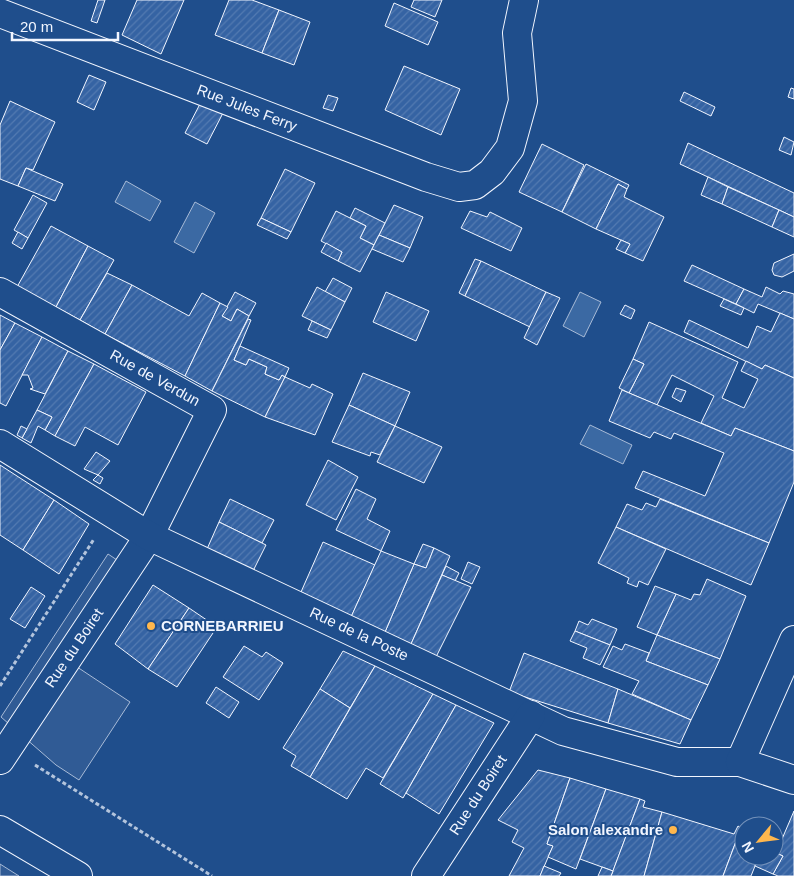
<svg xmlns="http://www.w3.org/2000/svg" width="794" height="876" font-family="Helvetica,sans-serif">
<defs>
<pattern id="building-hatch" width="6" height="6" patternUnits="userSpaceOnUse" patternTransform="scale(1.25)"><rect width="6" height="6" fill="#3563a3"/><path d="M-1 1l2-2M0 6l6-6M5 7l2-2" fill="none" stroke="#537ab1"/></pattern>
</defs>
<rect width="100%" height="100%" fill="#1f4e8c"/>
<g fill="#305b95" stroke="#a8bbd7">
<polygon points="108,554 120,562 59,655 130,702 79,780 56,765 1,717"/>
<polygon points="0,864 19,876 0,876"/>
</g>
<g fill="#3b69a3" stroke="#a8bbd7">
<polygon points="126,181 161,201 150,221 115,202"/>
<polygon points="195,202 215,213 194,253 174,242"/>
<polygon points="580,292 601,302 584,337 563,326"/>
<polygon points="590,425 632,445 623,464 580,444"/>
</g>
<g fill="url(#building-hatch)" stroke="#f2f6ff">
<polygon points="98,0 105,0 97,23 91,21"/>
<polygon points="137,0 184,0 161,54 122,35"/>
<polygon points="229,0 252,0 279,10 262,53 215,35"/>
<polygon points="414,0 442,0 435,17 411,7"/>
<polygon points="394,3 438,22 428,45 385,26"/>
<polygon points="279,10 310,22 294,65 262,53"/>
<polygon points="404,66 460,89 441,135 385,110"/>
<polygon points="89,75 106,82 94,110 77,102"/>
<polygon points="791,88 794,89 794,99 788,97"/>
<polygon points="684,92 715,107 711,116 680,101"/>
<polygon points="328,95 338,98 333,111 323,108"/>
<polygon points="10,101 55,122 33,170 26,168 18,186 0,179 0,125"/>
<polygon points="201,102 223,113 207,144 185,133"/>
<polygon points="784,137 794,142 791,155 779,150"/>
<polygon points="688,143 794,193 794,217 680,164"/>
<polygon points="542,144 584,165 562,212 519,192"/>
<polygon points="586,164 629,185 627,189 618,184 596,229 562,212"/>
<polygon points="26,168 63,184 55,201 18,186"/>
<polygon points="285,169 315,183 291,232 261,218"/>
<polygon points="708,177 728,187 722,204 701,195"/>
<polygon points="618,184 627,189 624,197 664,217 643,261 625,253 630,244 596,229"/>
<polygon points="728,187 779,210 772,227 722,204"/>
<polygon points="33,195 47,203 28,238 14,230"/>
<polygon points="394,205 423,217 410,248 379,235"/>
<polygon points="355,208 385,223 374,245 360,238 366,226 350,218"/>
<polygon points="779,210 794,217 794,237 772,227"/>
<polygon points="336,211 366,226 360,238 374,245 360,272 338,261 342,252 321,241"/>
<polygon points="470,211 487,217 490,212 522,228 511,251 461,228"/>
<polygon points="261,218 291,232 287,239 257,225"/>
<polygon points="51,226 88,246 56,307 17,287"/>
<polygon points="18,232 28,238 22,249 12,243"/>
<polygon points="379,235 410,248 403,262 372,249"/>
<polygon points="621,240 630,244 625,253 616,249"/>
<polygon points="326,243 342,252 338,261 321,252"/>
<polygon points="88,246 114,260 80,320 56,307"/>
<polygon points="794,254 794,271 782,277 774,275 772,270 774,263"/>
<polygon points="475,259 481,261 465,296 459,293"/>
<polygon points="481,261 546,292 530,327 465,296"/>
<polygon points="692,265 744,289 736,304 684,281"/>
<polygon points="107,273 132,285 105,334 80,320"/>
<polygon points="333,278 352,288 345,302 325,292"/>
<polygon points="132,285 189,316 202,293 220,303 185,376 105,334"/>
<polygon points="317,287 345,302 331,330 302,316"/>
<polygon points="766,287 780,294 783,291 794,294 794,319 758,304 754,313 736,304 744,289 762,297"/>
<polygon points="235,292 256,303 249,316 237,309 231,321 222,316"/>
<polygon points="386,292 429,311 416,341 373,322"/>
<polygon points="546,292 560,298 537,345 524,338"/>
<polygon points="724,299 744,308 741,315 720,306"/>
<polygon points="220,303 228,307 222,316 231,321 237,309 249,316 212,391 185,376"/>
<polygon points="625,305 635,310 631,319 620,314"/>
<polygon points="780,313 794,319 794,378 765,365 762,369 684,332 689,320 748,348 757,326 771,332"/>
<polygon points="0,315 15,323 0,350"/>
<polygon points="248,319 251,320 234,360 246,365 249,359 267,367 265,374 279,380 282,375 285,377 265,417 212,391"/>
<polygon points="312,321 331,330 327,338 308,330"/>
<polygon points="649,322 738,362 722,398 744,408 758,379 741,371 746,361 762,369 765,365 794,378 794,451 735,428 731,436 701,423 714,396 672,375 657,405 629,393 644,364 633,359"/>
<polygon points="15,323 42,337 6,406 0,403 0,350"/>
<polygon points="42,337 68,351 45,394 30,389 33,388 28,375 22,375"/>
<polygon points="240,346 289,368 285,377 282,375 279,380 265,374 267,367 249,359 246,365 234,360"/>
<polygon points="68,351 94,364 55,436 45,430 52,417 37,410"/>
<polygon points="633,359 644,364 629,393 619,388"/>
<polygon points="94,364 146,392 118,445 85,427 75,446 55,436"/>
<polygon points="363,373 410,392 395,426 349,405"/>
<polygon points="285,377 310,388 312,384 333,394 315,435 265,417"/>
<polygon points="676,388 686,391 681,402 672,397"/>
<polygon points="622,390 731,436 735,428 794,451 794,482 769,543 635,488 643,471 705,496 724,453 674,433 671,439 654,432 650,438 609,421"/>
<polygon points="349,405 395,426 380,455 371,452 370,456 332,442"/>
<polygon points="37,410 52,417 45,430 38,426 31,443 22,438"/>
<polygon points="21,426 27,429 22,438 17,435"/>
<polygon points="395,426 442,447 424,483 377,462"/>
<polygon points="96,452 110,461 98,475 84,469"/>
<polygon points="328,460 358,477 336,520 306,505"/>
<polygon points="0,465 54,500 23,550 0,535"/>
<polygon points="98,475 103,478 100,484 93,480"/>
<polygon points="356,489 376,499 367,519 390,531 381,551 336,530"/>
<polygon points="230,499 274,520 262,543 219,522"/>
<polygon points="660,499 769,543 751,585 616,527 627,504 642,510 646,503 656,507"/>
<polygon points="54,500 89,524 59,574 23,550"/>
<polygon points="219,522 266,545 253,571 207,549"/>
<polygon points="616,527 666,549 648,585 639,581 637,587 627,583 629,578 598,563"/>
<polygon points="323,542 375,565 351,617 301,592"/>
<polygon points="423,544 434,548 426,568 414,564"/>
<polygon points="434,548 450,556 411,644 385,632 414,564 426,568"/>
<polygon points="381,551 414,564 385,632 351,617"/>
<polygon points="468,562 480,567 472,584 461,579"/>
<polygon points="446,566 459,573 455,581 442,575"/>
<polygon points="442,575 471,587 436,657 411,644"/>
<polygon points="707,579 746,596 720,659 657,635 676,594 691,600 694,594 700,595"/>
<polygon points="153,585 189,608 148,669 115,644"/>
<polygon points="655,586 676,594 657,635 637,627"/>
<polygon points="31,587 45,596 25,628 10,619"/>
<polygon points="189,608 217,627 177,687 148,669"/>
<polygon points="592,619 617,629 610,645 575,631 579,621 588,625"/>
<polygon points="575,631 610,645 600,665 583,658 587,648 570,641"/>
<polygon points="657,635 720,659 708,685 646,661"/>
<polygon points="625,644 649,653 646,661 708,685 691,720 632,694 639,681 603,667 613,646 622,650"/>
<polygon points="244,646 262,657 266,652 283,663 259,700 223,677"/>
<polygon points="343,651 375,666 350,708 320,689"/>
<polygon points="524,653 618,689 608,723 509,692"/>
<polygon points="375,666 433,694 383,778 366,768 347,799 310,777"/>
<polygon points="216,687 239,702 229,718 206,703"/>
<polygon points="320,689 350,708 310,777 291,766 296,756 283,748"/>
<polygon points="618,689 691,720 680,744 608,723"/>
<polygon points="433,694 456,705 403,798 380,784"/>
<polygon points="456,705 494,723 439,814 406,793"/>
<polygon points="538,770 570,778 547,844 553,846 540,876 509,876 524,848 512,842 518,830 498,820"/>
<polygon points="570,778 606,789 576,869 548,857 553,846 547,844"/>
<polygon points="606,789 640,799 613,871 580,859"/>
<polygon points="640,799 645,801 643,807 662,812 644,876 611,876"/>
<polygon points="794,811 794,876 778,876 773,874 783,856 776,853"/>
<polygon points="662,812 734,834 738,826 741,828 723,876 644,876"/>
<polygon points="741,828 744,828 744,856 759,856 751,876 723,876"/>
<polygon points="774,840 781,842 776,853 783,856 773,874 755,866 759,856 774,856"/>
<polygon points="544,866 561,873 559,876 540,876"/>
<polygon points="602,867 613,871 611,876 598,876"/>
</g>
<g fill="none" stroke-linecap="round" stroke-linejoin="round">
<defs>
<g id="street">
<polyline points="0,13 426,177 459,187 475,185 492,172 510,148 523,101 517,33 524,0"/>
<polyline points="0,292 212,410 149,536 0,760"/>
<polyline points="0,444 149,536 563,731 677,762 740,762"/>
<polyline points="0,830 78,876"/>
<polyline points="426,876 531,715"/>
</g>
<polyline id="secondary" points="794,640 740,762 794,780"/>
</defs>
<use href="#street" stroke="#f2f6ff" stroke-width="30"/>
<use href="#secondary" stroke="#f2f6ff" stroke-width="30"/>
<g stroke="#b3c4dc" stroke-width="3" stroke-dasharray="4 2.5" stroke-linecap="butt">
<polyline points="0,686 94,539"/>
<polyline points="35,765 212,876"/>
</g>
<use href="#street" stroke="#1f4e8c" stroke-width="28"/>
<use href="#secondary" stroke="#1f4e8c" stroke-width="28"/>
</g>
<g fill="#ffb74d" stroke="#1f4e8c" stroke-width="2">
<circle cx="151" cy="626" r="5"/>
<circle cx="673" cy="830" r="5"/>
</g>
<g text-anchor="middle" stroke-width="4" stroke-linejoin="round" paint-order="stroke">
<g font-size="15" fill="#f2f6ff" stroke="#1f4e8c">
<text transform="translate(247 108) rotate(21)" y="5">Rue Jules Ferry</text>
<text transform="translate(155 378) rotate(29)" y="5">Rue de Verdun</text>
<text transform="translate(359 634) rotate(25)" y="5">Rue de la Poste</text>
<text transform="translate(74 648) rotate(-56)" y="5">Rue du Boiret</text>
<text transform="translate(478 795) rotate(-57)" y="5">Rue du Boiret</text>
</g>
<g font-size="15" font-weight="bold" fill="#f2f6ff" stroke="#1f4e8c" text-anchor="start">
<text x="161" y="631">CORNEBARRIEU</text>
<text x="663" y="835" text-anchor="end">Salon alexandre</text>
</g>
</g>
<g transform="translate(759 841) rotate(241)"><circle r="24" fill="#1f4e8c" stroke="#7391ba"/>
<path d="M0-4L9 19L0 12L-9 19Z" fill="#ffb74d"/>
<text y="-8" font-size="14" font-weight="bold" text-anchor="middle" fill="#f2f6ff">N</text>
</g>
<path d="M12 32v8h106v-8" fill="none" stroke="#f2f6ff" stroke-width="2.5"/>
<text x="20" y="32" font-size="15" fill="#f2f6ff" stroke="#1f4e8c" stroke-width="4" paint-order="stroke">20 m</text>
</svg>
